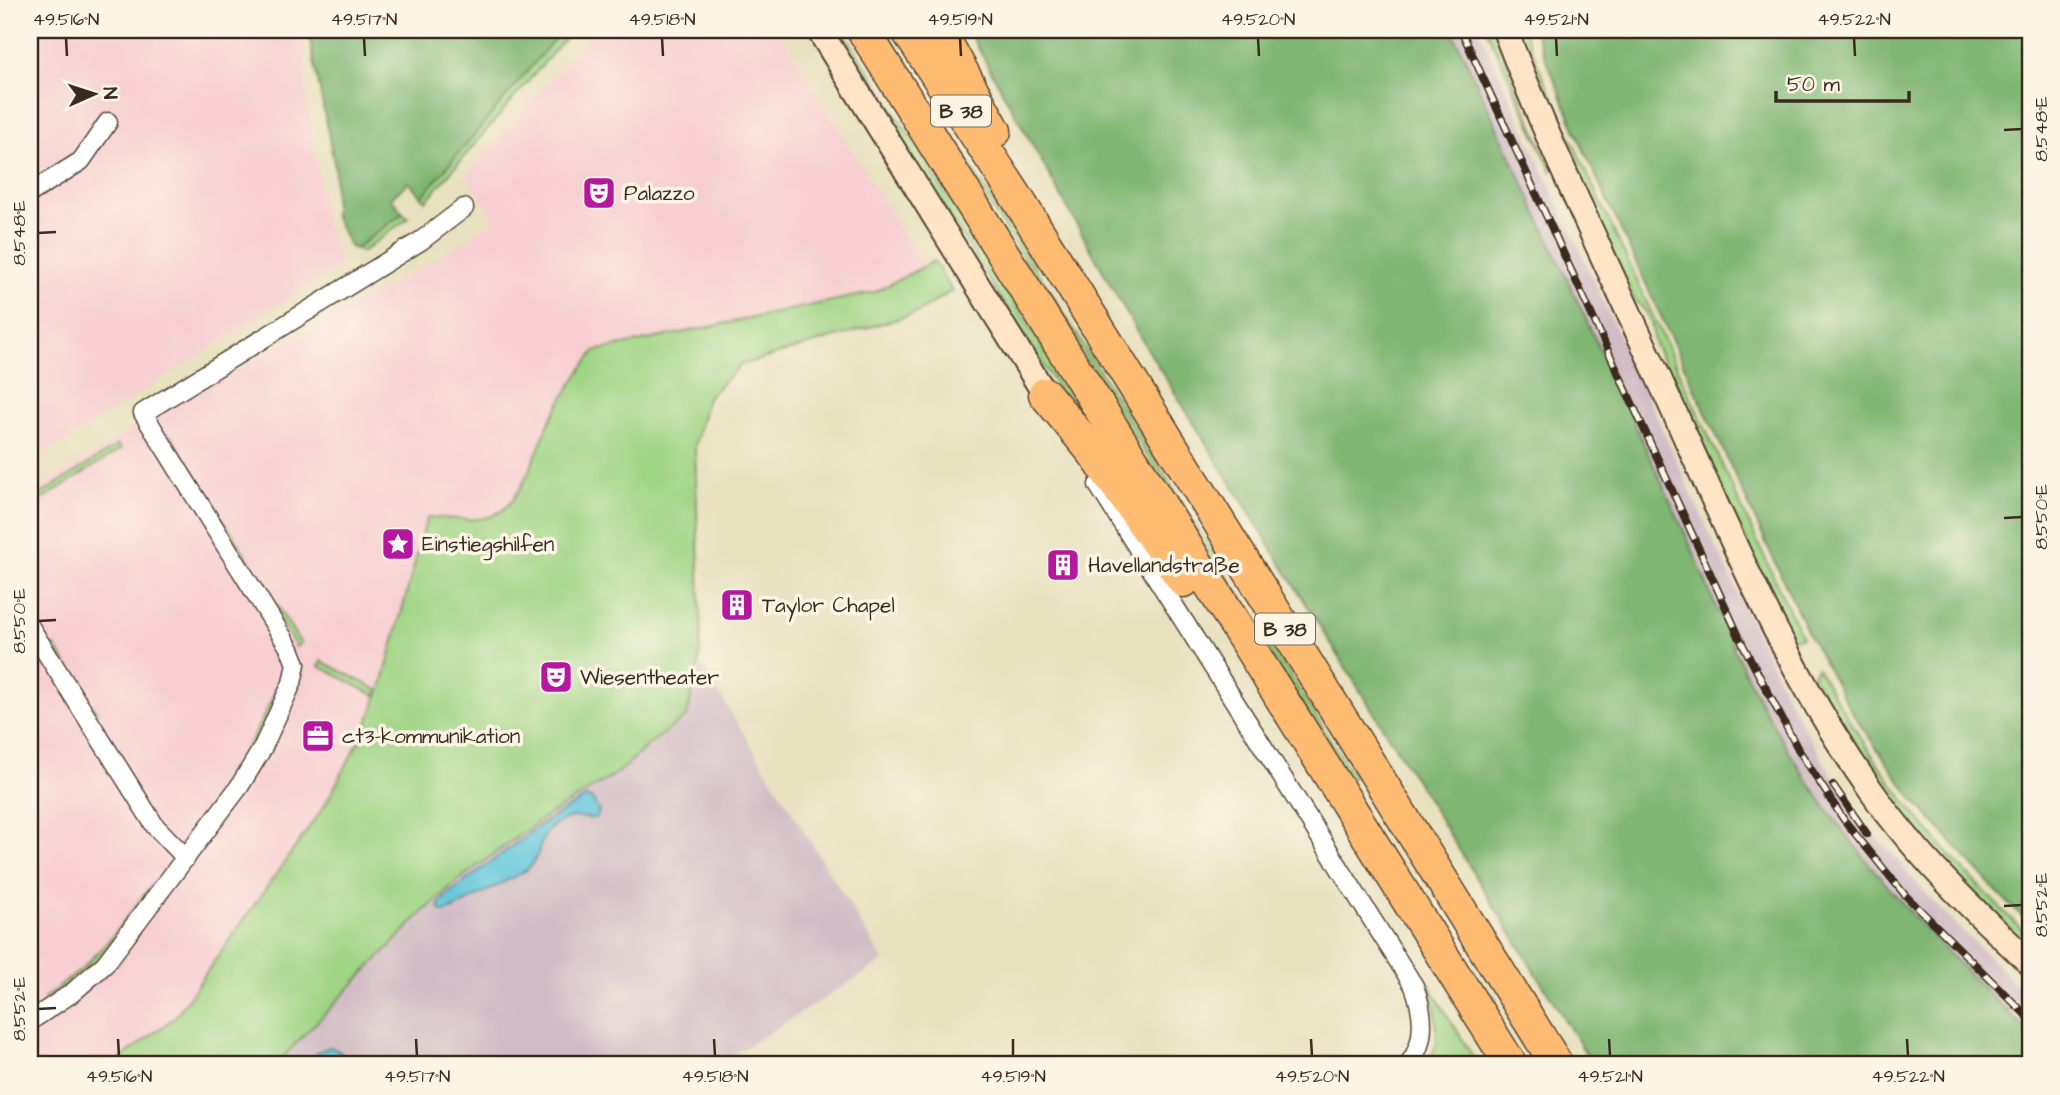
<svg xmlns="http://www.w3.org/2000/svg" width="2060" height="1095" font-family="'Architects Daughter',sans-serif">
<rect width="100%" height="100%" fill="#fcf5e5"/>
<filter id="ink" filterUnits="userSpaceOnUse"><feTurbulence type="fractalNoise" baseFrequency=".0143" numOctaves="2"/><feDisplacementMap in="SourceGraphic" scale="14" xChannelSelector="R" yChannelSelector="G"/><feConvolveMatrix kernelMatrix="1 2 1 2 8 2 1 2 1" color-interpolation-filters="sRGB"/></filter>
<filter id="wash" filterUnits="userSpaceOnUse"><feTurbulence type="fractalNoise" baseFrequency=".00686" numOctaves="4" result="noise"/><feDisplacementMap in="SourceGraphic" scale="28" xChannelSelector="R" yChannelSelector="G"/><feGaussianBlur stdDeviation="1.57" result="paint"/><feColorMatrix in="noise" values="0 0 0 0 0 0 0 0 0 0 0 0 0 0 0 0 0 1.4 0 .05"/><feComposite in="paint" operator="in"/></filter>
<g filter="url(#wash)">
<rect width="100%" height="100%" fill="#e8e1bf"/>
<g fill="#f7cfd2">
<polygon points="30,30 304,30 306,90 325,223 342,264 30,463"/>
<polygon points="594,30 778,30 923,267 875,292 574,377 550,421 527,476 515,496 495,515 470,519 429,517 382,685 365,730 325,805 175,1017 112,1065 30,1065 30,493 167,408 436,259 495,220 466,175"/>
</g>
<g fill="#d2bdc6">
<polygon points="1452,30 1479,30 1710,534 1788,699 1821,757 1859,816 1931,899 2030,998 2030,1033 1989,994 1900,903 1824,806 1771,722 1717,611 1690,544"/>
<polygon points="699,661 884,961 717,1065 278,1065 277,1064 423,912 457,881 539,821 619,771 687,716"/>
</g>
<g fill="#9fd484" stroke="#6d7f51" stroke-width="2">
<polygon points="561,30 572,30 426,201 422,197"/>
<polygon points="833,30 843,30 1103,444 1073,413"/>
<polygon points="880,30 886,30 1354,777 1350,780"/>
<polygon points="1487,30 1494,30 1552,172"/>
<path d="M1515 30H1524L1544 80 1802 638 1792 639 1653 340C1654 325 1648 310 1635 301L1537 84Z"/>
<polygon points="403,213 408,218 362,252 355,249"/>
<path d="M934 261 952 291 917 313 741 365 707 398 695 446 701 631 699 661 687 716 648 745 619 772 539 821 457 881 423 912 275 1065H112L175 1017 325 805 365 730 382 685 426 521 429 517C449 518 474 523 494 515 523 503 538 445 551 419 564 394 578 373 595 351L875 292Z"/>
<polygon points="171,436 301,644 296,647 167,439"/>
<polygon points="118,445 121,449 30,507 30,501"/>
<polygon points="55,646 97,713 92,716 50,649"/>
<polygon points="321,661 378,690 376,696 319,666"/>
<path d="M1817 668C1849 720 1881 772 1920 820 1953 862 1993 900 2030 938V949C1991 910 1951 871 1915 828 1876 781 1845 728 1812 676Z"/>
<path d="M278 685 283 687C261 732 238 775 209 816L205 813C234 773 258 731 278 685Z"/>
<polygon points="152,884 156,887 118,938 86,973 47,1002 44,998 81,970 113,936"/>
<polygon points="1423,975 1478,1065 1428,1065 1437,1042 1435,1009"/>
</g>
<g fill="#7fb672" stroke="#5d7048" stroke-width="2">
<polygon points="308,30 562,30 422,197 409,182 391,198 403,213 355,249 350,247 334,215 335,168"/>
<path d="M968 30H1452L1690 544C1714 603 1740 668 1772 723 1839 841 1931 941 2030 1033V1065H1593L1137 332Z"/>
<polygon points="1534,30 2030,30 2030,924 1998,893 1912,798 1852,713 1807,631 1582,146"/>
</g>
<g fill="#5fc6db" stroke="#4d787c" stroke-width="2">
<path d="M586 797 592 799 599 812 596 818C586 819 577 815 568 818 534 830 545 854 527 870L449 911 443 912 439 908 440 902 451 892 540 825Z"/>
<polygon points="330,1047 341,1052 345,1065 310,1065 317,1052"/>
</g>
</g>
<g filter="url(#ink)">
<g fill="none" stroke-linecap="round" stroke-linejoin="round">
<defs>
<g id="street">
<polyline points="30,193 81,161 108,122"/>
<path d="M1098 485 1414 986C1424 1013 1427 1042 1408 1065"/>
<polyline points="30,627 155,826 186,858"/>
<polyline points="30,1021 72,993 105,964 239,787 262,749 292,683 296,664 290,649 143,413 422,240 464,208"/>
</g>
<g id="secondary">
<polyline points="819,30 1045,394"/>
<path d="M1505 30C1549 146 1605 259 1656 372 1722 515 1781 664 1872 792 1916 855 1974 911 2030 963"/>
</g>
<g id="highway">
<polyline points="863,30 1511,1065"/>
<polyline points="907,30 1014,193 1557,1065"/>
<polyline points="939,30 995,131"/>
<polyline points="1045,394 1093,452 1184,581"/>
</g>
</defs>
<use href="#street" stroke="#554536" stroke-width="21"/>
<use href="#secondary" stroke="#554536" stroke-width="28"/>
<use href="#highway" stroke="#554536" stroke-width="35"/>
<use href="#street" stroke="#fff" stroke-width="18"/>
<use href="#secondary" stroke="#ffe4c6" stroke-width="24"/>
<use href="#highway" stroke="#febb71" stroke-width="32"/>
<defs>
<g id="rail">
<polyline points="1461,30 1743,645 1798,749 1844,820 1905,895 2030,1019"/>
<polyline points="1833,785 1867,834"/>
</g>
</defs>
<use href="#rail" stroke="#3b2a1e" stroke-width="8"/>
<use href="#rail" stroke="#fcf5e5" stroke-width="5" stroke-dasharray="16" stroke-linecap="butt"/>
</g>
</g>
<path fill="none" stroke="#3b2a1e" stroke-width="2.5" d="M66 38 67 56M364 38 365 56M662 38 663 56M960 38 961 56M1258 38 1259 56M1556 38 1557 56M1854 38 1855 56M2004 130 2022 129M38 233 56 232M2004 518 2022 517M38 621 56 620M2004 906 2022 905M38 1009 56 1008M118 1039 119 1056M416 1039 417 1056M714 1039 715 1056M1013 1039V1056M1311 1039 1312 1056M1609 1039 1610 1056M1907 1039 1908 1056"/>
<defs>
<symbol id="theatre-square" viewBox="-11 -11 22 22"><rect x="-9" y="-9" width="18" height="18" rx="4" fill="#b5179e" stroke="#fcf5e5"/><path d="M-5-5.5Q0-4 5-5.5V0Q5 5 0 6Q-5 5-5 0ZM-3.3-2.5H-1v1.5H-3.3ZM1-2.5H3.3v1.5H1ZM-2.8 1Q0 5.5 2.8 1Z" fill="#fff"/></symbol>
<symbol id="sight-square" viewBox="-11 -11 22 22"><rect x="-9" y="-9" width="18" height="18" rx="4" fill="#b5179e" stroke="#fcf5e5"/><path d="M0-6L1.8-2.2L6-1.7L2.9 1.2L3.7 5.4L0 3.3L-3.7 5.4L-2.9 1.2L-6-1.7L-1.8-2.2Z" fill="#fff"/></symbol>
<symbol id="building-square" viewBox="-11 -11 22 22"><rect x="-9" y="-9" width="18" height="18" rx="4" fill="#b5179e" stroke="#fcf5e5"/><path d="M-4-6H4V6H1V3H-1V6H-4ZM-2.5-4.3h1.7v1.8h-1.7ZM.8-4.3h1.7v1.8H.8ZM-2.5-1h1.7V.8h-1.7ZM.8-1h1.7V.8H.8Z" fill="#fff"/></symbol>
<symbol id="office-square" viewBox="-11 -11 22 22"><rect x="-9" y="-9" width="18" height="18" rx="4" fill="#b5179e" stroke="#fcf5e5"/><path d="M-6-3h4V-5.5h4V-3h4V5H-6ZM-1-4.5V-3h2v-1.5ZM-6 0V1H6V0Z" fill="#fff"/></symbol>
</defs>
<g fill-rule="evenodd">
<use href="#theatre-square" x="580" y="174" width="38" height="38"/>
<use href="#sight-square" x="379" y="525" width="38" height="38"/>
<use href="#building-square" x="1044" y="546" width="38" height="38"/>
<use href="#building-square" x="718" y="586" width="38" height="38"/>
<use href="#theatre-square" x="537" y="658" width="38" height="38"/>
<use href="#office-square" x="299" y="717" width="38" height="38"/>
</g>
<g text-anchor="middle" stroke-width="7" stroke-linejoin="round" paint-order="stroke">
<g fill="#fcf5e5" stroke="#75675a" stroke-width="2">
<rect x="931" y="95.5" width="60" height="31" rx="5"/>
<rect x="1255" y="613.5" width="60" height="31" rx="5"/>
</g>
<g font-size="19" font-weight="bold" fill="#3b2a1e">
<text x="961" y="118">B 38</text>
<text x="1285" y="636">B 38</text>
</g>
<g font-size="21" fill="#3b2a1e" stroke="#fcf5e5" text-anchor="start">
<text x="624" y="200">Palazzo</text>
<text x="422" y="551">Einstiegshilfen</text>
<text x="1088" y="572">Havellandstraße</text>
<text x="762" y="612">Taylor Chapel</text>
<text x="580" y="684">Wiesentheater</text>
<text x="342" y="743">ct3-kommunikation</text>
</g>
</g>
<rect width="2060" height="1095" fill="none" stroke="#fcf5e5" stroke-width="77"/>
<g transform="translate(94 94) rotate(87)" stroke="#fcf5e5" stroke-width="5" paint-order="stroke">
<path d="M0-5L12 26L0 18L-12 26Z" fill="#3b2a1e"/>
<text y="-10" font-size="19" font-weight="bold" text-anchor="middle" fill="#3b2a1e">N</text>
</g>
<path d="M1776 91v10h133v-10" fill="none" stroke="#3b2a1e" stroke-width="3.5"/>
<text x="1787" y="91" font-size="21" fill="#3b2a1e" stroke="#fcf5e5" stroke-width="5" paint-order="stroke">50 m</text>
<rect x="38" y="38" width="1984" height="1018" fill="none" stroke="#3b2a1e" stroke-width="2.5"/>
<g font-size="18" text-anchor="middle" fill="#3b2a1e">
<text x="66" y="25">49.516°N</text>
<text x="364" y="25">49.517°N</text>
<text x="662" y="25">49.518°N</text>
<text x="960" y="25">49.519°N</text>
<text x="1258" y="25">49.520°N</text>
<text x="1556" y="25">49.521°N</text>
<text x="1854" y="25">49.522°N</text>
<text transform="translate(2041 129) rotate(-90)" y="6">8.548°E</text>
<text transform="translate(19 233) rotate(-90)" y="6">8.548°E</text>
<text transform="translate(2041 517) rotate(-90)" y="6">8.550°E</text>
<text transform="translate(19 621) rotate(-90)" y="6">8.550°E</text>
<text transform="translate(2041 905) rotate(-90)" y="6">8.552°E</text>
<text transform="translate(19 1009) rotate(-90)" y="6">8.552°E</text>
<text x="119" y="1082">49.516°N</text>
<text x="417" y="1082">49.517°N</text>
<text x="715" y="1082">49.518°N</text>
<text x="1013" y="1082">49.519°N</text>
<text x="1312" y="1082">49.520°N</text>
<text x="1610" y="1082">49.521°N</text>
<text x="1908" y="1082">49.522°N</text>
</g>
</svg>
